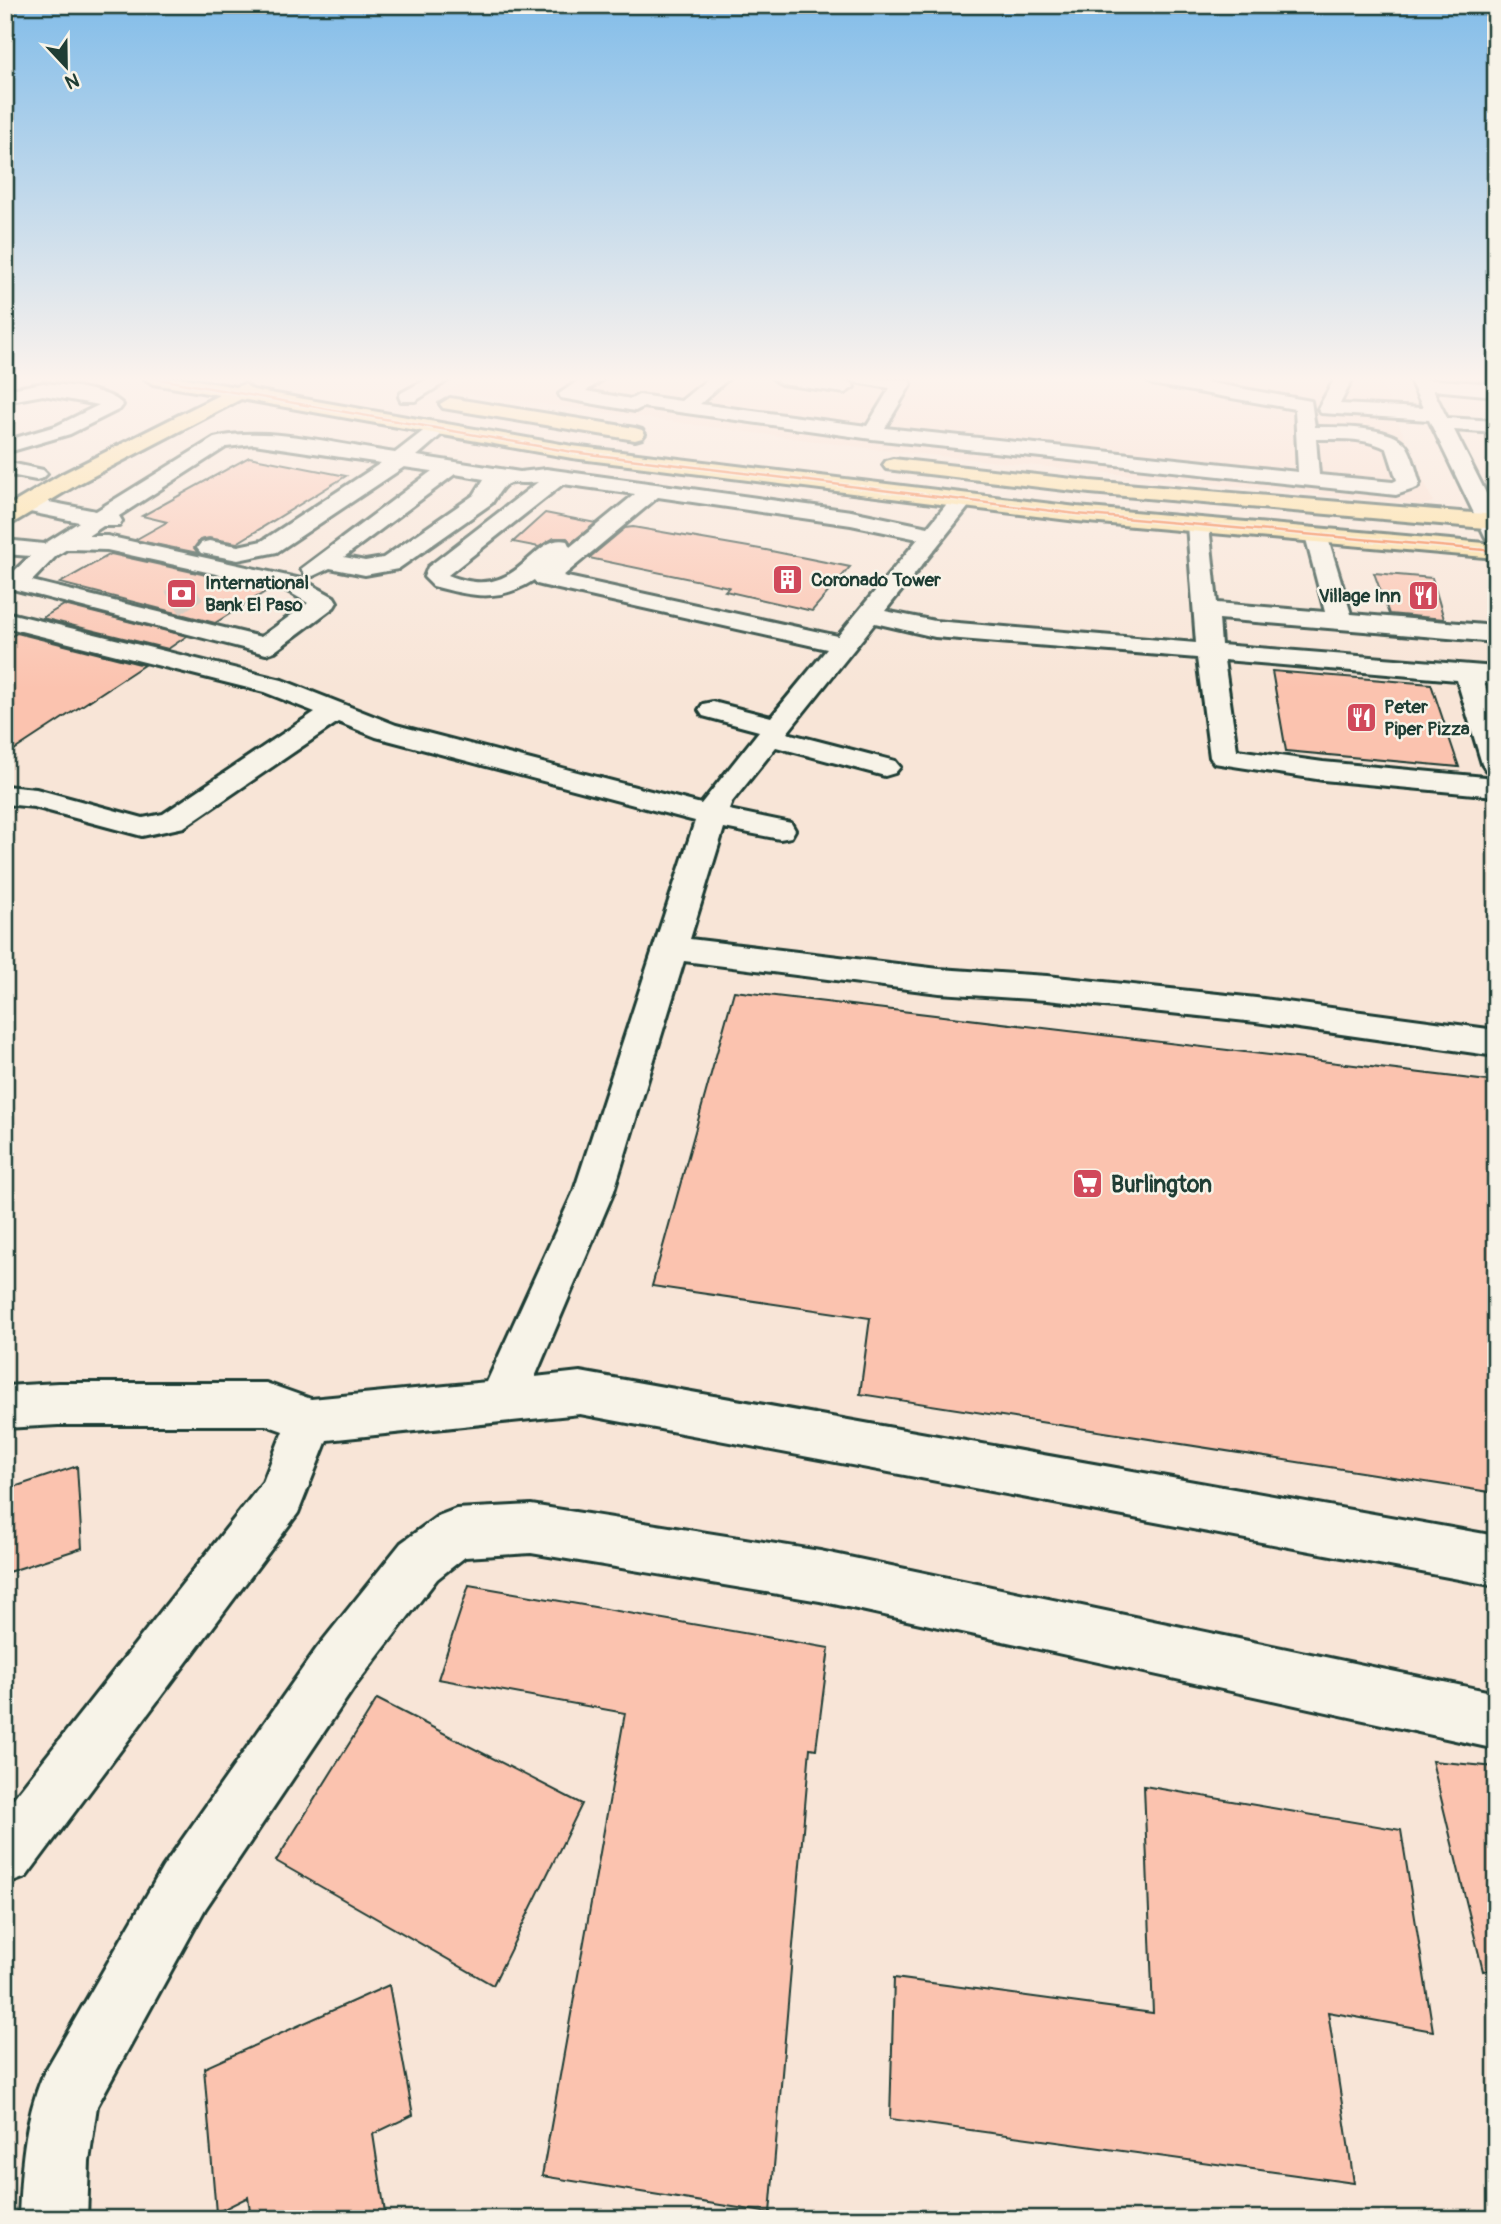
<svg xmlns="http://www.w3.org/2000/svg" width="1501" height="2224" font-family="Pangolin,sans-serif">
<rect width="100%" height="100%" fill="#f8e5d7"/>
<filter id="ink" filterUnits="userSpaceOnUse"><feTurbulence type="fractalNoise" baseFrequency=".0143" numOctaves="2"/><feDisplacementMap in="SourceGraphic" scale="14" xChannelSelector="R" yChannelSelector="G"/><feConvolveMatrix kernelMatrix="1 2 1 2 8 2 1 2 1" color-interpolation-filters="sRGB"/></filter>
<g filter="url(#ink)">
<polygon fill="#f9dbcb" points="473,378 1379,378 1433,502 1423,505 881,450 447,391"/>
<g fill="#fbc3af" stroke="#1f3d34" stroke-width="2">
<polygon points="249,457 346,476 237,543 209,538 200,540 194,548 198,553 135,540 167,522 142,516"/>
<polygon points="545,513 596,523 571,543 567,538 554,538 539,547 513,542"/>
<polygon points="633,527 766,550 850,567 812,611 725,591 729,587 589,558 625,528"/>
<polygon points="111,554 270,589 215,623 60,583"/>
<polygon points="1374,573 1432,578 1444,619 1389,614"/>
<polygon points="64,605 187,636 168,649 42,618"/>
<polygon points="17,633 144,665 5,756 5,640"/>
<polygon points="1272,671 1431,684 1459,767 1286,751"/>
<polygon points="734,991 1496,1082 1496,1493 860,1394 870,1318 652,1286"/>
<polygon points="77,1466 82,1548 5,1573 5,1490"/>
<polygon points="469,1585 829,1648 816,1749 810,1748 770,2213 542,2176 625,1713 438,1679"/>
<polygon points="377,1699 582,1804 493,1985 276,1861"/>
<polygon points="1432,1761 1496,1767 1496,1969 1483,1971"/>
<polygon points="1144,1786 1401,1830 1433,2031 1328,2012 1354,2183 890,2119 894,1978 1153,2013"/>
<polygon points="389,1985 413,2115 373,2134 386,2219 251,2219 248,2197 216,2213 204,2068"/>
</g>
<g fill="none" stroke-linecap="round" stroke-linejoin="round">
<polyline stroke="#cdc3b6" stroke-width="27" stroke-dasharray="27 14" stroke-linecap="butt" points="173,603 199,585"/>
<defs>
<g id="minor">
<polygon points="429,378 452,378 415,401 401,401 399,397 401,393"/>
<path d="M582 378H605L586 391 631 399 639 395 681 401 709 378H729L700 404 867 426 890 388 855 382 853 378 909 380 911 384 885 428 1298 472 1295 409 1152 384 1143 378H1184L1311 401 1315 427C1338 427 1385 426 1403 442 1412 450 1416 472 1420 483L1417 488 1396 495 872 439 643 407 635 411 561 398 559 394ZM1316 439C1339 439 1366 437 1387 449L1397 480 1393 482 1319 475Z"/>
<polygon points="772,378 821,378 852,383 854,387 845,393 781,384"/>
<polygon points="1335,378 1353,378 1340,404 1423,408 1409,378 1496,384 1496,396 1433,390 1447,418 1496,421 1496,433 1454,430 1496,513 1496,543 1488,541 1485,536 1429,420 1321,413 1318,409"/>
<path d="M43 383C63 385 110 389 123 405L120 409 70 434 5 453V441L56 426 99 405 43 395 5 402V390Z"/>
<path d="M438 423 445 425 448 429 417 456 520 472 546 469 851 511 928 527 954 495H970L973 500 970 505 885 611 935 621 1196 643 1187 525 1190 520H1206L1209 525 1217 603 1325 612 1305 535 1308 530H1324L1327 535 1351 614 1496 626V642L1219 619 1221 645 1496 667V683L1484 682 1496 718V773L1486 770 1482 764 1457 680 1224 660 1237 750 1323 762 1496 778V796L1323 780 1214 763 1210 757 1197 658 935 637 875 623 787 733 895 761 900 767 895 773 885 776 776 747 732 802 729 810 791 823 795 830 791 837 780 839 724 828 690 939 939 969 1047 976 1256 998 1496 1030V1056L1256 1022 1047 1000 939 993 684 961 614 1191 535 1377 580 1372 1496 1536V1586L580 1414 327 1440 298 1513 26 1877 5 1885V1809L263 1482 283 1431 266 1425H58L5 1428V1386L58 1383H266L311 1399 487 1382 574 1191 695 821 376 737 338 722 184 827 142 836 34 807 5 804V786L36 789 143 818 163 814 315 712 264 692 5 627V612L282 680 396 725 701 804 759 731 703 716 699 710 703 704 713 702 771 717 827 649 545 586 537 584 534 580C499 603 470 596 433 586L424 577 428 567 538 482C506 486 510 474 492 503L398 569 365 575 330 568 313 576 305 574 301 569 432 471 404 467 277 552 238 560 201 553 197 548 201 543 209 541 238 546 262 541 381 463 254 444 226 447 119 516 122 521 119 526H103L88 536H107L301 579 334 597 337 602 334 607 275 651 266 654 5 587 6 579 30 556 5 554V540L44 544 79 522 20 510 17 505 20 500 28 498 96 511 214 438C266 425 341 445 395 453L431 425ZM455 474 484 479 474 495 383 558 365 561 344 557ZM563 484 635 494 570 547 567 541C531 532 520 605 448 575ZM658 497 851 525 918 539 838 636 563 576ZM67 549 107 550 284 589 308 603 261 637 32 581 56 556Z"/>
<polygon points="5,462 43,470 47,474 43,478 36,480 5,474"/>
<path d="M531 1505 820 1551 1496 1693V1749L820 1601 531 1553 465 1557 437 1579 355 1686 205 1909 97 2106 89 2161 87 2219H19C21 2170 24 2121 43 2075L163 1867 317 1648 401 1543 438 1516 456 1509Z"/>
</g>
<g id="major">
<polygon points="144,378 185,378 236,387 244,384 253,390 572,446 1077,507 1496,544 1496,558 1077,521 572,458 241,399 78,484 13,523 5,525 5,508 62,474 219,395 153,384"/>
<polygon points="450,398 635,428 642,430 645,434 642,438 635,440 443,408 440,404"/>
<polygon points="893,459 1090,481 1496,515 1496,529 1090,493 886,469 883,465 886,461"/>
</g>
</defs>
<use href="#minor" stroke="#1f3d34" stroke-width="6"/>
<use href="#major" stroke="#1f3d34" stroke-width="6"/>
<use href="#minor" fill="#f7f3e8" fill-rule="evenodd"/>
<use href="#major" fill="#fdde96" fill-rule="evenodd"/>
<defs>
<polyline id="bus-1" points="153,378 572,452 1077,514 1496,551"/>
</defs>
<use href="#bus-1" stroke="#f7f3e8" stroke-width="5"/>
<use href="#bus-1" stroke="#f26522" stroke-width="2.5"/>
</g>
</g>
<linearGradient id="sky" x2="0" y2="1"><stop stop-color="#83bde9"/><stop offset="0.55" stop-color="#fcf3ed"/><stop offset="1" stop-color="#fcf3ed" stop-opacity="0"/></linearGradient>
<rect width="1501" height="689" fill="url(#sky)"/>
<defs>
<symbol id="building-square" viewBox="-11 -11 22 22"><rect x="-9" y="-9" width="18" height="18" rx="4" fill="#d1495b" stroke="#f7f3e8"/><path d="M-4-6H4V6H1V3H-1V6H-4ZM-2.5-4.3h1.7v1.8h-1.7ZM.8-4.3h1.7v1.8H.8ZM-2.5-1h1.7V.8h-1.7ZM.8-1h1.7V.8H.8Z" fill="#fff"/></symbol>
<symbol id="bank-square" viewBox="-11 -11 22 22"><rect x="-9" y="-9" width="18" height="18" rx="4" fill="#d1495b" stroke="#f7f3e8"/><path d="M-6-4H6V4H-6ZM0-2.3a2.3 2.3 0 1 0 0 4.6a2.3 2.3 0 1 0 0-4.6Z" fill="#fff"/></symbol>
<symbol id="restaurant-square" viewBox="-11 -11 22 22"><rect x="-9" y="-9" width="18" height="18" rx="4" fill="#d1495b" stroke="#f7f3e8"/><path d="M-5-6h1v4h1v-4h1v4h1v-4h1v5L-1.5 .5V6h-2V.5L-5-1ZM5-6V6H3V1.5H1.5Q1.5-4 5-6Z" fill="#fff"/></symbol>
<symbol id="supermarket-square" viewBox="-11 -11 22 22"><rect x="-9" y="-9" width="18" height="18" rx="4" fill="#d1495b" stroke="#f7f3e8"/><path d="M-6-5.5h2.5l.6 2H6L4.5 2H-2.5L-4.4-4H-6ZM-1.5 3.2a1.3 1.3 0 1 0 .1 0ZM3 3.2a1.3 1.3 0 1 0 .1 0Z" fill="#fff"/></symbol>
</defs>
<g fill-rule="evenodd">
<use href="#building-square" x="770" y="562" width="35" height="35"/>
<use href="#bank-square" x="164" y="576" width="35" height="35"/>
<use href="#restaurant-square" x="1406" y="578" width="35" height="35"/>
<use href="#restaurant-square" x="1344" y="700" width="35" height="35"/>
<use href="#supermarket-square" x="1070" y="1166" width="35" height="35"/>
</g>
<g text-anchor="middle" stroke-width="5" stroke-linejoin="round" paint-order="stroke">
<g font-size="19" font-weight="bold" fill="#1f3d34" stroke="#f7f3e8" text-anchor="start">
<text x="811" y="586">Coronado Tower</text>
<text x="205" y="589">International<tspan x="205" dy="22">Bank El Paso</tspan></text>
<text x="1401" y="602" text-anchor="end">Village Inn</text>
<text x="1384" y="713">Peter<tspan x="1384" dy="22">Piper Pizza</tspan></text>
</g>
<g font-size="23" font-weight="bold" fill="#1f3d34" stroke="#f7f3e8" text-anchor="start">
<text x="1111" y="1192">Burlington</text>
</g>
</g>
<rect width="1501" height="2224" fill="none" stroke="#f7f3e8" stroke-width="28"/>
<rect x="14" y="14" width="1473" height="2196" fill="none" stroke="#1f3d34" stroke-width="2.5" filter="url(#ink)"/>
<g transform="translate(66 66) rotate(158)" stroke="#f7f3e8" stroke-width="5" paint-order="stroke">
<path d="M0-5L12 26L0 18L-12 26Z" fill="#1f3d34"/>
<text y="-10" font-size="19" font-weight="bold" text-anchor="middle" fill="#1f3d34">N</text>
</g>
</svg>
